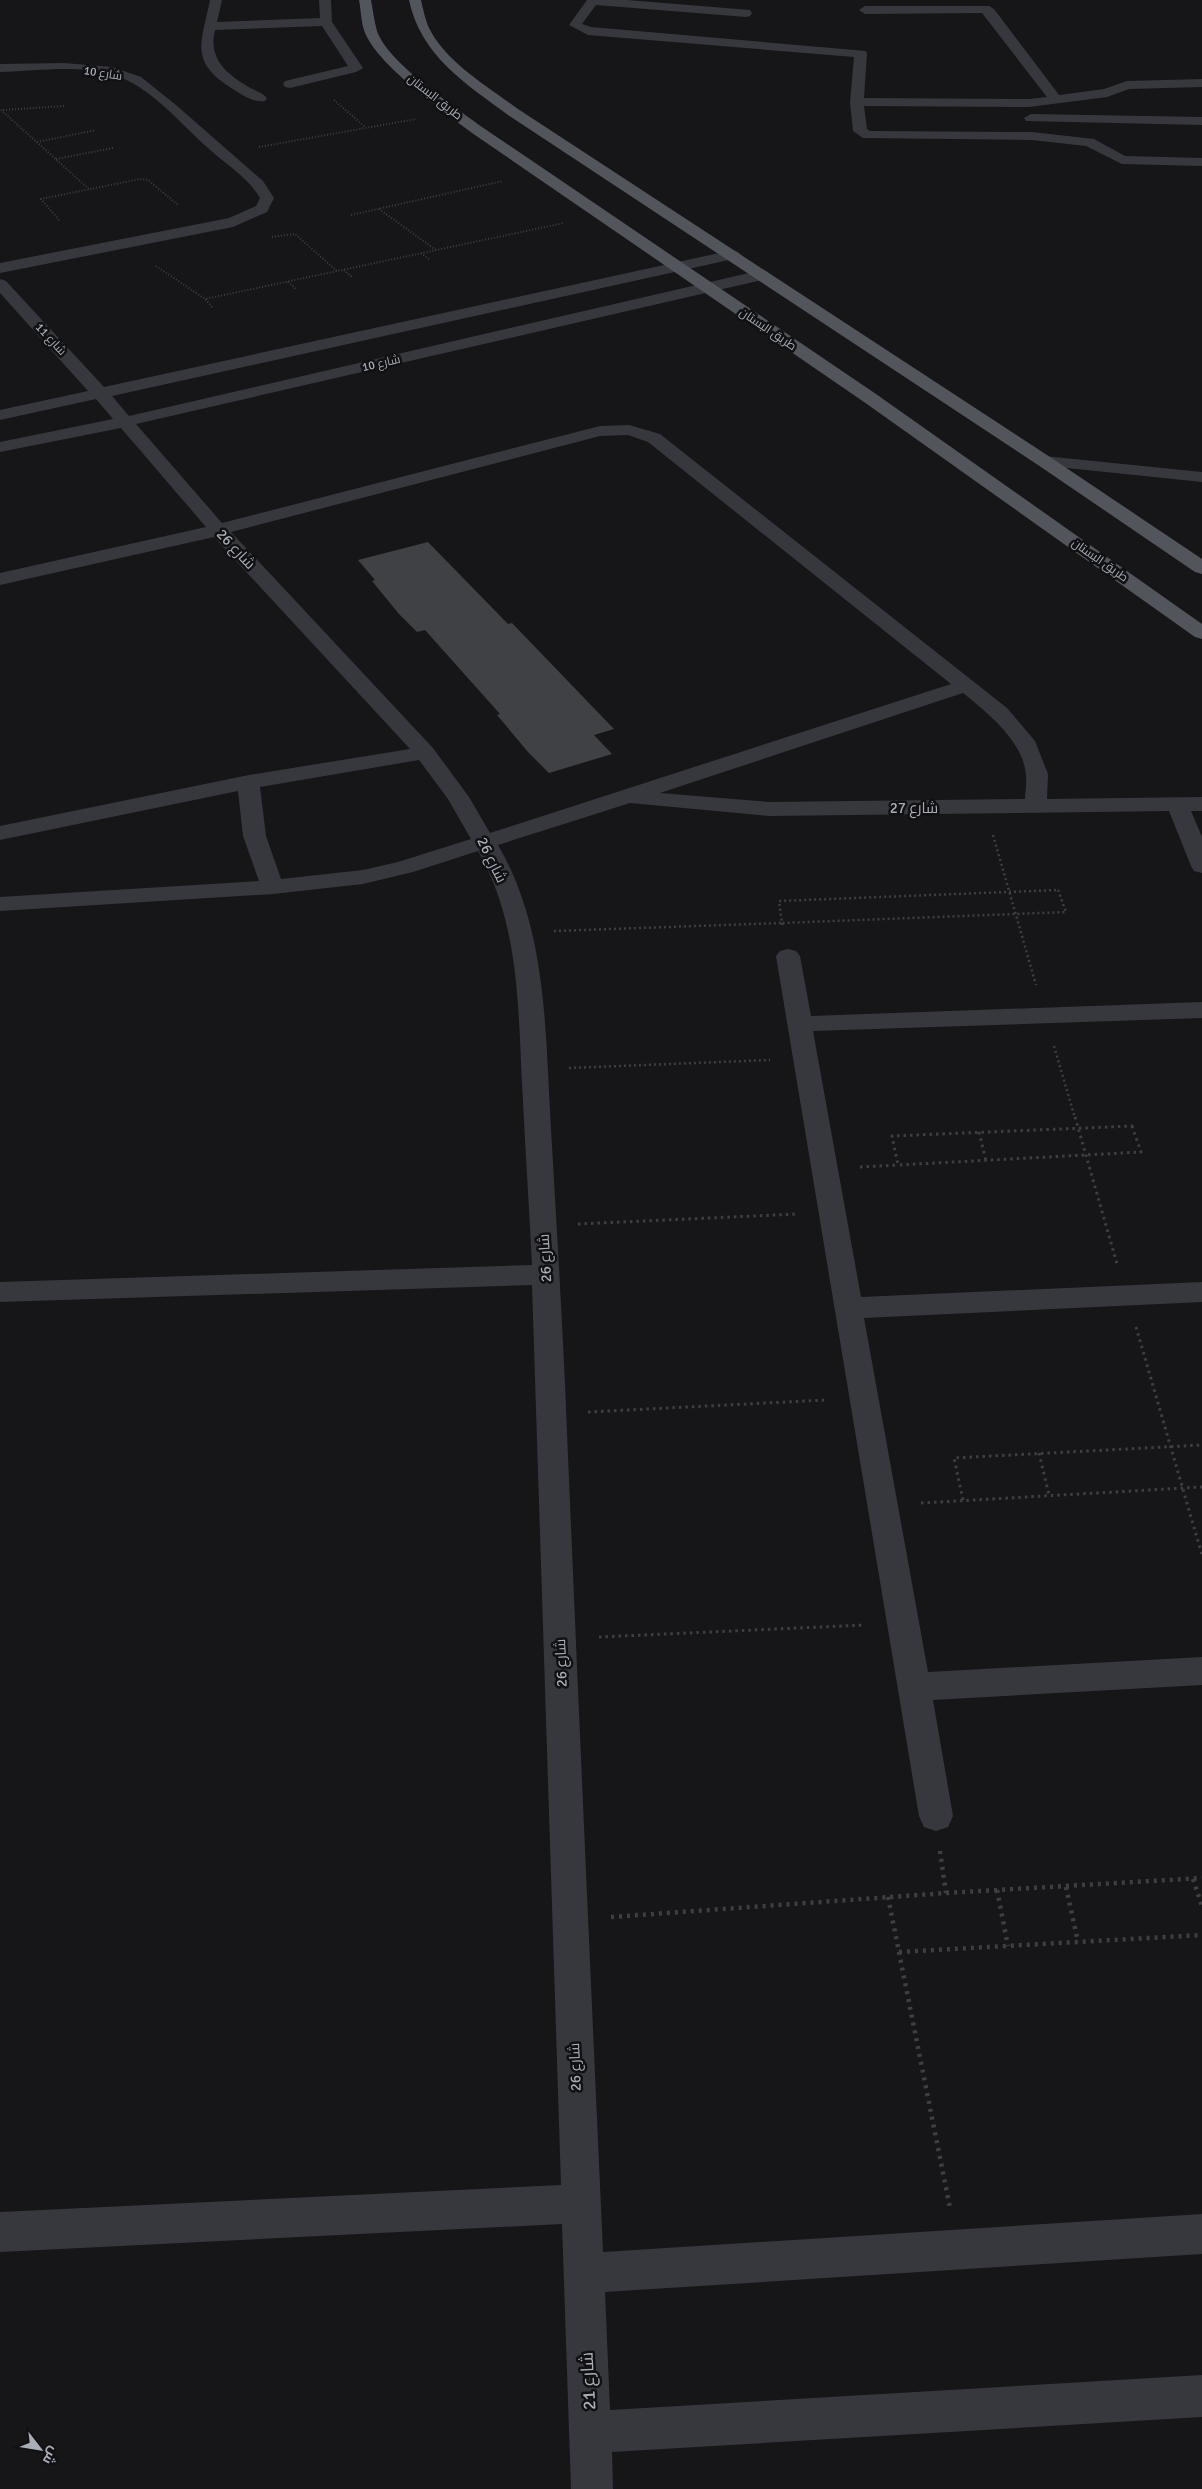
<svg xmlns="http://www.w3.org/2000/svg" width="1202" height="2489" font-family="Signika,Cairo,sans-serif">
<rect width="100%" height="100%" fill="#161618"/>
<polygon fill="#404145" points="428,542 508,624 512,623 614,729 594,735 612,754 549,773 528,752 497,715 500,714 425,630 417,632 399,614 372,581 375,580 358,560"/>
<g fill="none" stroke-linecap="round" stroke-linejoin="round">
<g stroke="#3d3f44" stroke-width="2" stroke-dasharray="1 2" stroke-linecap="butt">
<polyline points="334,100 365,127"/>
<polyline points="1,110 89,189"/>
<polyline points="3,110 64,106"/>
<polyline points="37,142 96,130"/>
<polyline points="259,147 416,119"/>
<polyline points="56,159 113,148"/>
<polyline points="379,209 436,250"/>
<polyline points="351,215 503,181"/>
<polyline points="59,220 41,199 140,179 148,180 178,205"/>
<polyline points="272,237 295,234 337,271"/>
<polyline points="421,253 430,260"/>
<polyline points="156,266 205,299"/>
<polyline points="344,270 353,278"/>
<polyline points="288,282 297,290"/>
<polyline points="212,307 205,299 564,223"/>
</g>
<g stroke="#3d3f44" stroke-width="2.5" stroke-dasharray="2 3" stroke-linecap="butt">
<polyline points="993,835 1036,985"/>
<polygon points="1058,890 1066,912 782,923 779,901"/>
<polyline points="782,923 783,927"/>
<polyline points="554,931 782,923"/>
<polyline points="1054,1046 1075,1118"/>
<polyline points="569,1068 770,1060"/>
</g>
<g stroke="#3d3f44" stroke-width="3" stroke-dasharray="2.5 4" stroke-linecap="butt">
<polyline points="1075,1117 1117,1264"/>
<polygon points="1132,1126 1141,1152 898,1165 892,1136"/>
<polyline points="979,1132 986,1161"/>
<polyline points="860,1167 898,1165"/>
<polyline points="578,1224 797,1214"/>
<polyline points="1136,1327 1202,1555"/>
<polyline points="588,1412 826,1400"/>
<polyline points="1039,1453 1049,1495"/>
<polyline points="963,1500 954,1458 1202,1445"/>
<polyline points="921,1503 1202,1487"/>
<polyline points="599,1637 865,1625"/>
</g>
<g stroke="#3d3f44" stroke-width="4.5" stroke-dasharray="3 5" stroke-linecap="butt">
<polyline points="940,1851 946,1893"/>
<polyline points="1193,1879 1202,1906"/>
<polyline points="1066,1887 1078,1942"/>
<polyline points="997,1890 1008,1946"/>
<polyline points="888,1897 950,2208"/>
<polyline points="611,1917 946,1893 1202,1878"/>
<polyline points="899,1952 1202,1935"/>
</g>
<g fill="#37383d" fill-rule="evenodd">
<path d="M210 0H222L217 22 320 18 319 0H331L332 22 363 68 356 72 290 88 285 87 283 84 285 81 348 66 322 26 215 30C208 57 225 73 247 86 253 90 262 92 267 98L265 101C255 103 244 96 236 91 188 62 201 45 210 0Z"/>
<polygon points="587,0 627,0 750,10 752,13 750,16 746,17 596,5 582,24 591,27 866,51 867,54 864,98 1029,99 1047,97 982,13 865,14 859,10 865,6 989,6 994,9 1059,95 1104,89 1127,81 1202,79 1202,87 1129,89 1107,97 1029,107 864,106 867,129 870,131 1032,132 1094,139 1125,156 1202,158 1202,166 1122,164 1086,146 1032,140 863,138 853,131 850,102 854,57 588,35 569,25"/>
<path d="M64 63 112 67 141 77 176 105 263 181 274 198 267 212 233 227 0 273V263L229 218 256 206 260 198C248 177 225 164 208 148 181 124 155 92 122 78 86 63 38 71 0 72V64Z"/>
<polygon points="1031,114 1202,117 1202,125 1026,121 1024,118"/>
<path d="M733 250 738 252 741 255 738 258 112 396 129 416 762 270 768 272 770 275 768 278 762 280 136 424 222 523 600 426 629 425 660 434 1007 708 1035 741 1048 774 1047 799 1202 797V811H1191L1202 837V873L1194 871 1191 866 1169 811 769 816 630 803 498 845C548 931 545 1032 551 1129 556 1214 561 1299 565 1384 577 1673 590 1963 603 2252L1202 2214V2254L605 2292 610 2410 1202 2375V2417L612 2452 613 2489H571L562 2224 0 2252V2212L561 2185 532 1285 0 1302V1282L532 1265C529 1205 525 1144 522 1083 518 1005 519 922 478 851L413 872 363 884 273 894 0 911V897L259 881 243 836 238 791 0 840V826L249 775 410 749 214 537 0 585V573L206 527 121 428 0 452V442L113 419 96 399 0 420V410L88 391 0 293V279L6 281 104 387ZM628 435 648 442 951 684 490 833 469 797 433 748 231 532 600 436ZM963 693C988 713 1024 742 1026 776 1027 783 1025 792 1025 799L769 802 660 793ZM419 760 448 799 471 839 398 862 363 870 281 879 266 836 260 787Z"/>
<polygon points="1044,456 1202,472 1202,482 1038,465 1035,461 1038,457"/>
<polygon points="788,949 796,951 800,956 811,1016 1202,1002 1202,1018 813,1031 861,1297 1202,1282 1202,1302 864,1318 928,1672 1202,1657 1202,1685 933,1700 953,1816 948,1827 936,1831 924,1827 919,1816 776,956 780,951"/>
</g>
<g fill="#53555c" fill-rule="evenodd">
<path d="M359 0H371C373 10 374 21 377 31 388 63 454 106 482 127L876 394 1202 624V639L1195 637 864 402 472 133C444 111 375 64 364 30 361 21 361 10 359 0Z"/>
<path d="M409 0H421C423 9 425 18 428 26 445 62 487 86 518 109L1050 457 1202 559V574L1195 572 1038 465 508 115C465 83 421 56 409 0Z"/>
</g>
</g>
<g text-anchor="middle" stroke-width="5" stroke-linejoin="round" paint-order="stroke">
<g font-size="12" fill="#a8adb8" stroke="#111113">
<text transform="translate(103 73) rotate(9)" y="4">شارع 10</text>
<text transform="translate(435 97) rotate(38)" y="4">طريق البستان</text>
<text transform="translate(768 329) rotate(34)" y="4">طريق البستان</text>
<text transform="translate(51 339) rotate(47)" y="4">شارع 11</text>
<text transform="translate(381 363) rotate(-13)" y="4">شارع 10</text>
<text transform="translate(1100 560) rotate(35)" y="4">طريق البستان</text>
</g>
<g font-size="15" fill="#a8adb8" stroke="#111113">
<text transform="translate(236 549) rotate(47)" y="5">شارع 26</text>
<text x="914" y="813">شارع 27</text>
<text transform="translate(492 860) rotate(64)" y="5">شارع 26</text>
<text transform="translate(545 1258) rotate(-93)" y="5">شارع 26</text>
<text transform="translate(561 1663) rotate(-92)" y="5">شارع 26</text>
<text transform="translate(575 2067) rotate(-92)" y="5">شارع 26</text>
</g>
<g font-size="18" fill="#a8adb8" stroke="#111113">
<text transform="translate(588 2381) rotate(-93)" y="6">شارع 21</text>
</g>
</g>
<g transform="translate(40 2449) rotate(121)" stroke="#111113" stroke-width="4" paint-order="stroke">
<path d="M0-4L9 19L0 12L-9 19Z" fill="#a8adb8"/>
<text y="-8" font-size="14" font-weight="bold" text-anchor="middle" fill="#a8adb8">ش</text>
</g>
</svg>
